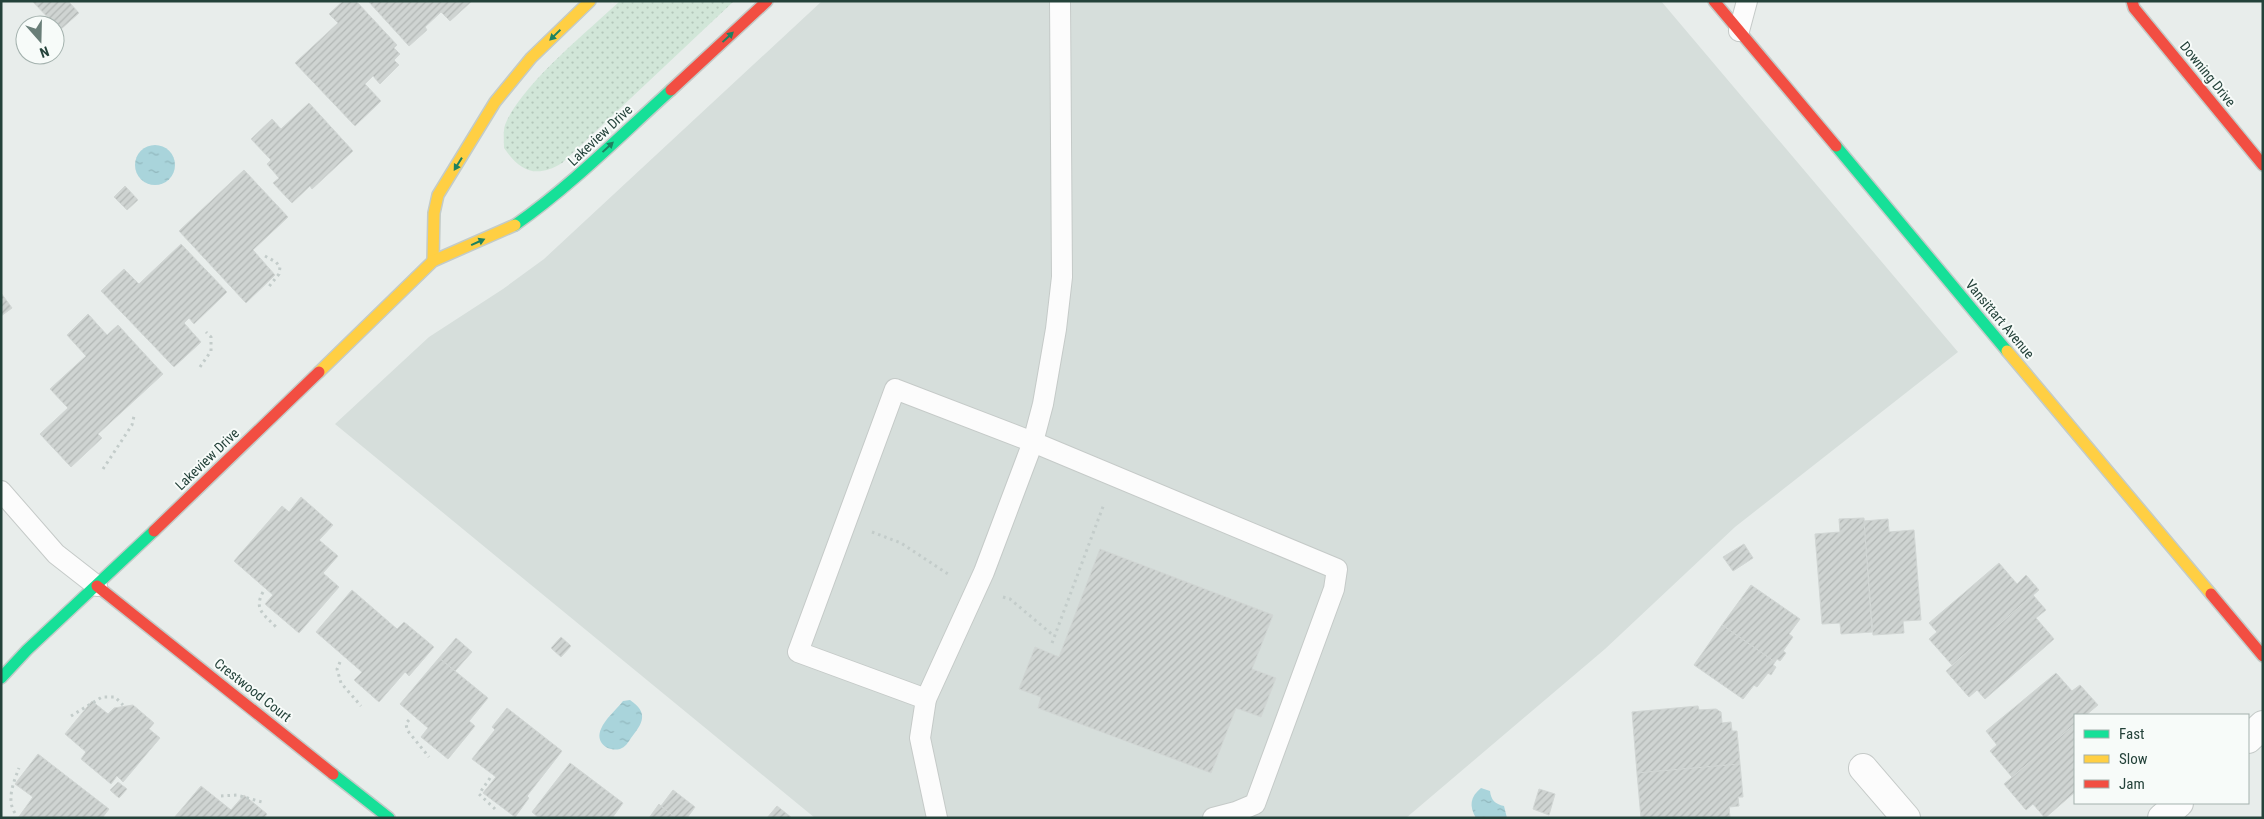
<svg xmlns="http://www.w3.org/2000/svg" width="2264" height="819" font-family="'Roboto Condensed',sans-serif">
<defs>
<pattern id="grass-dots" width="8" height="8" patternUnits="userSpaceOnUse" patternTransform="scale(1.25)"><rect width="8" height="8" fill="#d1e6d8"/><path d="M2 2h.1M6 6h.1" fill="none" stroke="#b3c6ba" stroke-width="1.8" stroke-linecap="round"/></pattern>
<pattern id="water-ripples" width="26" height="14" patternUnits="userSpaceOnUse" patternTransform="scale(1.25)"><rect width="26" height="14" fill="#a9d4db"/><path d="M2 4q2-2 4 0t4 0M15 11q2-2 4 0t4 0" fill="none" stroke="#91b7bd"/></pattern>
<pattern id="building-hatch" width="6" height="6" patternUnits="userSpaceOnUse" patternTransform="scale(1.25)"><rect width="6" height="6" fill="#cfd4d2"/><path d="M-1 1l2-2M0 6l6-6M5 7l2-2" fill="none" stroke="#b2b7b5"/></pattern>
</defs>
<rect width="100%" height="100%" fill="#e8edeb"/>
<polygon fill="#d6dedb" points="822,1 1661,1 1958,352 1735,527 1605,649 1406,818 815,818 335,424 429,337 503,289 544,259"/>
<path fill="url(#grass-dots)" d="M620 1H734L562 163C536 179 520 171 504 148 504 141 503 131 505 125 520 86 588 31 620 1Z"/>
<g fill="url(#water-ripples)">
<circle cx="155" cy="165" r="20"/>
<path d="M630 700C649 713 643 723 631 738 628 743 625 747 620 749 607 752 595 742 601 729 605 719 616 710 623 701Z"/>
<path d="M1481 788 1490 791C1491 800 1495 804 1504 806L1507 818H1476C1469 806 1470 797 1481 788Z"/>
</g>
<g fill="url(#building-hatch)" stroke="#d1d6d4">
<polygon points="32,1 68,1 79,13 60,30"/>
<polygon points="343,1 356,1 397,45 394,48 400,54 394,60 399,65 380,84 373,76 365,84 381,101 355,126 295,63 338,23 329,14"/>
<polygon points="368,1 472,1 450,21 441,12 425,27 427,30 409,46"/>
<polygon points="309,103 353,151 312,189 310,186 292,203 273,183 279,178 267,164 271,160 251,139 272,119 281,129"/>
<polygon points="244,170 288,217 253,250 275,275 246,303 179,231"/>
<polygon points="125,186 138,200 127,210 114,197"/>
<polygon points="181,244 227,292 194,324 189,318 184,323 201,342 174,367 101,291 124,269 139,284"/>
<polygon points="1,293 12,308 1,316"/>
<polygon points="88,314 107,335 118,325 163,374 98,434 102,438 71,467 40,434 68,408 50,389 86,356 67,335"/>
<polygon points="301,497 333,525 319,540 338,556 323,573 339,587 299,633 265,604 273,595 234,561 282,506 289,512"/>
<polygon points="1864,518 1872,632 1841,634 1840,623 1822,624 1815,534 1840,532 1839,519"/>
<polygon points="1888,519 1889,532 1914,530 1921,620 1903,621 1904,633 1873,635 1864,521"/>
<polygon points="1744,544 1753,558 1733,571 1723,557"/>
<polygon points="1100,549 1273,615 1252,669 1276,678 1261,717 1236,708 1211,773 1038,708 1041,697 1019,689 1035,647 1059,657"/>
<polygon points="1999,563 2017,584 2026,575 2039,590 1952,665 1929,639 1937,632 1929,623"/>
<polygon points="1751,585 1800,619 1789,634 1793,637 1783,651 1786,653 1780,661 1777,659 1775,662 1722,625"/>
<polygon points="352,590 397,629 404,622 434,647 409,676 405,672 379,702 354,680 362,672 316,632"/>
<polygon points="2033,595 2046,610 2036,618 2054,639 1985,699 1977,690 1969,697 1946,671"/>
<polygon points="1722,625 1775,662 1773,665 1776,667 1771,675 1768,673 1757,687 1754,685 1743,699 1694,665"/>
<polygon points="561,637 571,646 561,657 551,648"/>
<polygon points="456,638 472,652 455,671 439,658"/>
<polygon points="439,658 488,698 469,721 475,726 448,759 421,737 428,728 400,704"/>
<polygon points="2056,673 2072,691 2080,685 2098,705 2086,715 2075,715 2075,724 2012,777 1990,751 1997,745 1986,731"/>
<polygon points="92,701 108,714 114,708 133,705 154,723 149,729 160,738 123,782 117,776 111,784 81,759 86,752 65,734"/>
<polygon points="1698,706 1699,710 1716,709 1721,712 1722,723 1731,722 1732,731 1737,731 1740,764 1637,773 1632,712"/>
<polygon points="507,708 562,751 527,796 529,798 515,817 483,793 496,777 472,759 495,730 492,727"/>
<polygon points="2075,724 2075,792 2045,818 2033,804 2026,810 2004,784"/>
<polygon points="38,754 109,809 102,818 18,818 33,797 15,784"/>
<polygon points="570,763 623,803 612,818 539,818 532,812"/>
<polygon points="1740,764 1743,797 1738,797 1739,806 1729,807 1730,818 1641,818 1637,773"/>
<polygon points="118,782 127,789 119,798 110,790"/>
<polygon points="201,786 231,810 244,795 267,814 264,818 174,818"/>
<polygon points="1539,789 1555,794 1549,815 1533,809"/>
<polygon points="673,790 695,807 687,818 676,818 661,806"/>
<polygon points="659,804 661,806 676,818 649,818"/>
<polygon points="777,806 792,818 767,818"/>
</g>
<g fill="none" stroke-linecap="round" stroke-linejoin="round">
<defs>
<g id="lane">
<polyline points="1739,31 1747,1"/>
<polyline points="1,491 56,554 97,586"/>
<polyline points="926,699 798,652 895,389 1033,442 1337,569 1334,589 1255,804 1236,812 1213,818"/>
<polyline points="937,818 920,738 926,699 984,572 1033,442 1043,404 1056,329 1062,277 1060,1"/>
</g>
<g id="street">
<polyline points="2248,739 2263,725"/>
<polyline points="1863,768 1906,818"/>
<polyline points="2162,818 2179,803"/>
</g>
<g id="fast">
<polyline points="1836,146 2007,351"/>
<path d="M515 225C571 186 620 136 671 90"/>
<polyline points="1,678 27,650 154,531"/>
<polyline points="333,774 389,818"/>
</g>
<g id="slow">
<polyline points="433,261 434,213 438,195 495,102 531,58 590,1"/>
<polyline points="2007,351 2211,594"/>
<polyline points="319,372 433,261 515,225"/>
</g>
<g id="jam">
<polyline points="1714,1 1836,146"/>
<polyline points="2132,1 2134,8 2263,165"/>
<polyline points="671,90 767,1"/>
<polyline points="154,531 319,372"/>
<polyline points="97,586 333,774"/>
<polyline points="2211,594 2263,656"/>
</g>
</defs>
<use href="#lane" stroke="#c5cac8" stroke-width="22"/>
<use href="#street" stroke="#c5cac8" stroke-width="30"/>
<use href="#fast" stroke="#c3cbc8" stroke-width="14"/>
<use href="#slow" stroke="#c3cbc8" stroke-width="14"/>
<use href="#jam" stroke="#c3cbc8" stroke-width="14"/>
<g stroke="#c3ccca" stroke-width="3" stroke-dasharray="2.5 4" stroke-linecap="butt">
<polyline points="265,256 276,262 280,267 279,274 267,289"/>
<polyline points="200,367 211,351 211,337 206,332"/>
<polyline points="103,469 132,425 134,416"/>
<polyline points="872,532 901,543 951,576"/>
<path d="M263 592C253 610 265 615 277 628"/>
<polyline points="1003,597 1010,599 1054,636"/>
<polyline points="1052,643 1104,504"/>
<polyline points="340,662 337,669 341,683 361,706"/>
<polyline points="71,716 102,697 115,697 123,705"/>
<polyline points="409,720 406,723 407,730 429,757"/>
<polyline points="490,778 479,794 495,809"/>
<polyline points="221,796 237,795 262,802"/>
<path d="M15 813C6 800 14 781 19 768"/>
</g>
<use href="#lane" stroke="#fcfcfc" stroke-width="20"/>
<use href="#street" stroke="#fcfcfc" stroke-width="28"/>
<use href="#fast" stroke="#16e098" stroke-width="11"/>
<use href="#slow" stroke="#ffcf43" stroke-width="11"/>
<use href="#jam" stroke="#f24e42" stroke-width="11"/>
</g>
<defs><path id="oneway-solid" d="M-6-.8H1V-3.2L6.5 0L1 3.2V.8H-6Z" transform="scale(1.25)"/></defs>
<g fill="#1e8160">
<use href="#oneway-solid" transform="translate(555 35) rotate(136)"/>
<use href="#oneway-solid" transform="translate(728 37) rotate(-43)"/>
<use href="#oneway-solid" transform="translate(608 147) rotate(-43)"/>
<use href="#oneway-solid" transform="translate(458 164) rotate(122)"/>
<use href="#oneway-solid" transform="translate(478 242) rotate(-24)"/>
</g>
<g text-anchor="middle" stroke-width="4" stroke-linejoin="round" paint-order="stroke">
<g font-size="14" fill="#24423a" stroke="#f7fbf9">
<text transform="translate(2208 74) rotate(51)" y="5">Downing Drive</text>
<text transform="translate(600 135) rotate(-43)" y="5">Lakeview Drive</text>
<text transform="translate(2000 319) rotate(50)" y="5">Vansittart Avenue</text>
<text transform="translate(207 459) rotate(-44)" y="5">Lakeview Drive</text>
<text transform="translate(253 690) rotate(38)" y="5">Crestwood Court</text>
</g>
</g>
<rect width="2264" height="819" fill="none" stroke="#24423a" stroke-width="5"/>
<rect x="2074" y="714" width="175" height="90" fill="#f7fbf9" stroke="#a3b1ad"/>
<rect x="2084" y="730" width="25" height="8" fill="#16e098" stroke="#a3b1ad"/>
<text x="2119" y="739" font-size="15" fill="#24423a">Fast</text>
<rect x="2084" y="755" width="25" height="8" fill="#ffcf43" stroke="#a3b1ad"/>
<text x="2119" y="764" font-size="15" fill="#24423a">Slow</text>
<rect x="2084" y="780" width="25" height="8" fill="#f24e42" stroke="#a3b1ad"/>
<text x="2119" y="789" font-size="15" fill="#24423a">Jam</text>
<g transform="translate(40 40) rotate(160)"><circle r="24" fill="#f7fbf9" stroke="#a3b1ad"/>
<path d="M0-4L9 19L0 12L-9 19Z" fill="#697e78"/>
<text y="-8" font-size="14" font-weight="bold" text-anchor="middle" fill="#24423a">N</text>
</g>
</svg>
